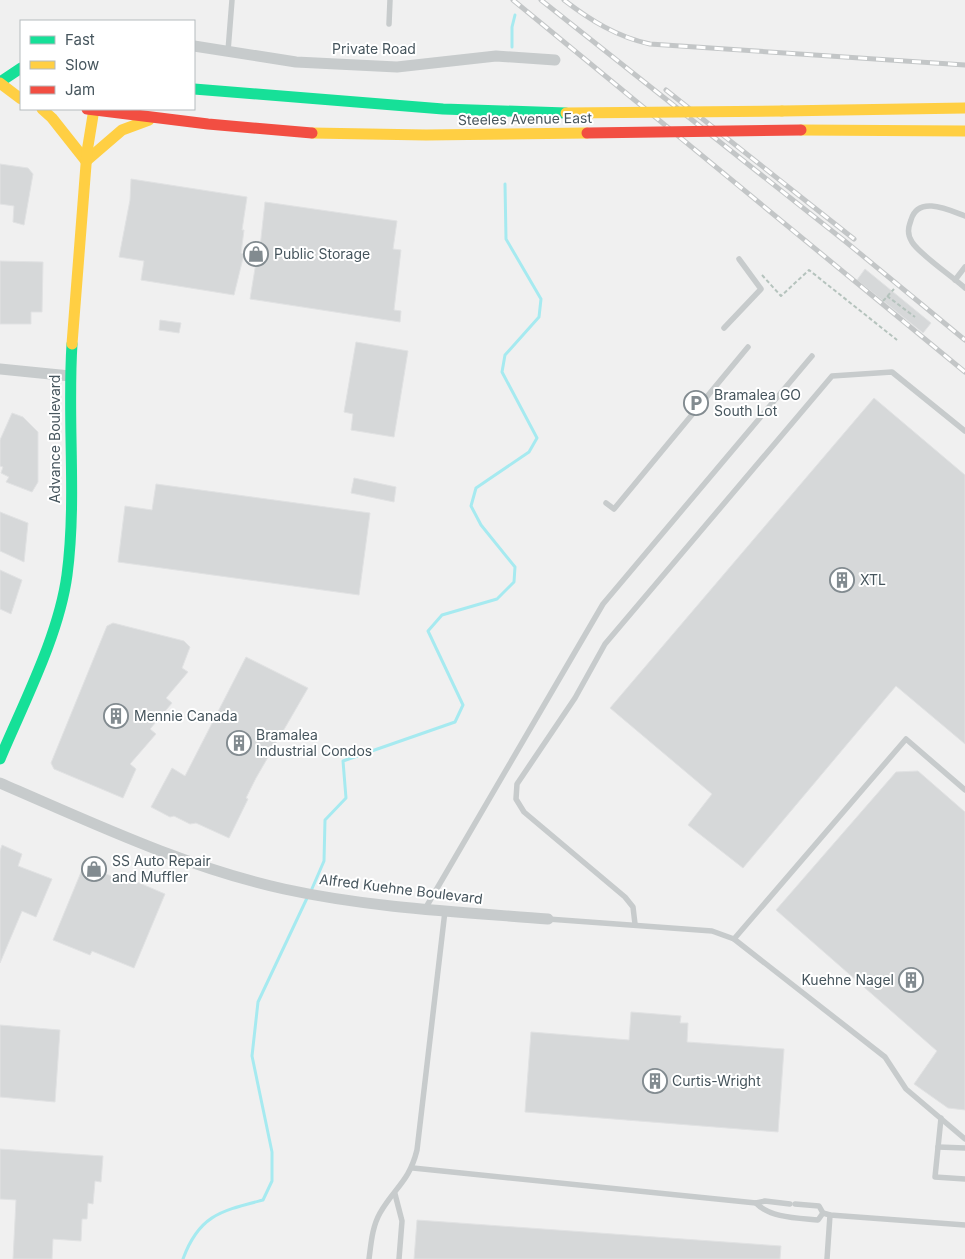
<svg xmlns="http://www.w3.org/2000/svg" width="965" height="1259" font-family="Inter,sans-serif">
<rect width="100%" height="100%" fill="#f0f0f0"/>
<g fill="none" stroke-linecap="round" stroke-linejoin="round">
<g stroke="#a6eaf0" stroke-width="3">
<polyline points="512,47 512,27 515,15"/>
<polyline points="311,891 324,861 325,820 346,798 343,761 455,722 463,705 428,631 442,615 497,599 514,582 515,567 481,525 471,506 476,488 529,452 537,438 502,372 505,355 539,317 541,299 506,239 505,184"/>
<path d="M183 1259C199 1215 221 1211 263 1200L272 1181V1152L252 1056 258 1002 308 896"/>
</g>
</g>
<g fill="#d6d8d9" stroke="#e1e2e3">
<polygon points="0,164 28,168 33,174 24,225 13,222 14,206 0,204"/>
<polygon points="131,179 247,197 242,230 244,230 241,253 244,254 234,295 141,280 144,261 119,257 130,200"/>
<polygon points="265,202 397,221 393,249 401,250 394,310 401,311 400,322 250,299 257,256 259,256"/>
<polygon points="0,261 43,262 42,312 31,312 31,324 0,324"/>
<polygon points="865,269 931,323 923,333 857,280"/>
<polygon points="160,320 181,323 179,333 159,330"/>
<polygon points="356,342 408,351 394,437 351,430 353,414 344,412"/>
<polygon points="874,398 965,475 965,744 896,686 743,868 688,825 712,794 610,708"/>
<polygon points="12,413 23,417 38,432 38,482 32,492 6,482 9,477 1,473 3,467 0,466 0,440"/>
<polygon points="354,478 396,487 394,502 351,493"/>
<polygon points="156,484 370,513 359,595 118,562 125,506 152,510"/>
<polygon points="0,512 28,523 24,562 0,551"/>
<polygon points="0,570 22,580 11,614 0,609"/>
<polygon points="113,623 184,641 190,647 182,668 188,672 166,698 172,703 150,729 156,734 130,764 136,769 123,798 54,769 51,763 107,626"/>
<polygon points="246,657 308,688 256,778 246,798 248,799 229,838 196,823 190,824 174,816 170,817 151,807 172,768 185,776"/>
<polygon points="918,771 965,812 965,1110 948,1108 914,1084 937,1051 776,910 896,772"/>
<polygon points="2,845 22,854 18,866 52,879 36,917 22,911 0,963 0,851"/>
<polygon points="84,865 121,880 123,876 165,894 134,968 92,951 90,955 53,940"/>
<polygon points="631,1012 681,1016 680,1023 688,1023 687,1042 784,1049 778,1132 525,1112 531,1032 629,1040"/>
<polygon points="0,1025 60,1030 55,1102 0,1097"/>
<polygon points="0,1149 103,1156 101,1182 95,1181 93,1204 88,1203 87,1219 82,1219 81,1241 53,1239 52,1259 13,1259 16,1200 0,1199"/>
<polygon points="417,1220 781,1246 780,1259 414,1259"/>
</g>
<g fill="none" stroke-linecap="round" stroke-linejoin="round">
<g stroke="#b5c3bd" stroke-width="2" stroke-dasharray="4 2.5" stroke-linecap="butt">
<polyline points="762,275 781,296 809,270 897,340"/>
<polyline points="887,296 915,317"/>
<polyline points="883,301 894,289"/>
</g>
<g stroke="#c7cbcc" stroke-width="5.5">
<polyline points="389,24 390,0"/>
<polyline points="228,51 232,0"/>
<path d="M965 216C949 210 918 195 911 220 908 228 907 234 912 242 919 254 953 277 965 288"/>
<polyline points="955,280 965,267"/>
<polyline points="724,328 761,289 739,259"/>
<polyline points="606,503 614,509 748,347"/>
<polyline points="425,909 603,604 812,356"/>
<polyline points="548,919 712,931 734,939 885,1057 906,1089 965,1139"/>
<polyline points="635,924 633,907 625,897 524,812 516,799 517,784 575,698 605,644 832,376 892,372 965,431"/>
<polyline points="734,939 906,739 965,790"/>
<polyline points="941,1118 935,1177 965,1179"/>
<polyline points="938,1147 965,1148"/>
<polyline points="413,1168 756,1203 765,1201 790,1204"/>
<polyline points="395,1194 402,1221 399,1259"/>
<path d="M756 1203C770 1218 797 1218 818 1220L823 1213"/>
<polyline points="795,1204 819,1206 823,1213 830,1215 965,1225"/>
<path d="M369 1259C371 1244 372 1227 380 1213 395 1187 409 1182 417 1150L445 911"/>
<polyline points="827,1259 830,1215"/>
</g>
<g stroke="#c7cbcc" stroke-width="11">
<polyline points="194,46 296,62 397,67 496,56 555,60"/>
<polyline points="0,369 70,376"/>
<path d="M0 783C93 823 185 867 284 889 371 908 460 912 548 919"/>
</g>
<g stroke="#16e098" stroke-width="11">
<polyline points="0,82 21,68"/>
<polyline points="194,89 443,109 566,113"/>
<path d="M0 759C24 702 59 635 67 575 77 499 67 420 72 344"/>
</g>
<g stroke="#ffcf43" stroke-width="11">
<polyline points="0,83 21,99"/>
<polyline points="42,109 52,118 86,161"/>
<polyline points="782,111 965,108"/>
<polyline points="801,130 965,131"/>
<polyline points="312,133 426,135 587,133"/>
<polyline points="86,161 122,130 149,120"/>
<polyline points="72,344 87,152 94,109"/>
</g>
<polyline stroke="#f24e42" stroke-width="11" points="87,109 208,124 312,133"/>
<defs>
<g id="rail">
<polyline points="513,0 965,372"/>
<polyline points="541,0 846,242 965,340"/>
<path d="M564 0C590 20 617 37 650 44L965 65"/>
<polyline points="666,90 854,239"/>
</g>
</defs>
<use href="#rail" stroke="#c3c6c7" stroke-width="5"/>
<use href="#rail" stroke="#fff" stroke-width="3" stroke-dasharray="9" stroke-linecap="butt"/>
<polyline stroke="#ffcf43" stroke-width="11" points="566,113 782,111"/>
<polyline stroke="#f24e42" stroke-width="11" points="587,133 801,130"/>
</g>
<defs>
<symbol id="shop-ring" viewBox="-11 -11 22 22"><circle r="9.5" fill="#fff" stroke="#828b90" stroke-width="1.5"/><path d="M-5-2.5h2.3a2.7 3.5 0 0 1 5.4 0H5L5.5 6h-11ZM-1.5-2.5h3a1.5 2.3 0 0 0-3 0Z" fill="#828b90"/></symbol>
<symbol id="parking-ring" viewBox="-11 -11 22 22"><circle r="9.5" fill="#fff" stroke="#828b90" stroke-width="1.5"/><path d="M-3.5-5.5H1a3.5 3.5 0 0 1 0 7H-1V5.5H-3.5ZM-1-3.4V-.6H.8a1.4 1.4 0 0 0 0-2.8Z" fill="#828b90"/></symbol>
<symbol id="building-ring" viewBox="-11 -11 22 22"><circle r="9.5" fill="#fff" stroke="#828b90" stroke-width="1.5"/><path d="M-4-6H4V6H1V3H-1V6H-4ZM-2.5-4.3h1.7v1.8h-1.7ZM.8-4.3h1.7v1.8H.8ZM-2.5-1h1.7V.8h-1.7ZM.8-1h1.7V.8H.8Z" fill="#828b90"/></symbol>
</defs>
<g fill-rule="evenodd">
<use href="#shop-ring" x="242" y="240" width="28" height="28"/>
<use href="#parking-ring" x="682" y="389" width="28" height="28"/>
<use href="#building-ring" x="828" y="566" width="28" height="28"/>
<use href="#building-ring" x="102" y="702" width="28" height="28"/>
<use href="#building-ring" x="225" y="729" width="28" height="28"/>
<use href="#shop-ring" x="80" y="855" width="28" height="28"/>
<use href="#building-ring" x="897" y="966" width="28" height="28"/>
<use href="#building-ring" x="641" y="1067" width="28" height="28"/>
</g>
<g text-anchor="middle" stroke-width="4" stroke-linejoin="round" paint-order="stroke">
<g font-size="14" fill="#46555d" stroke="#fff">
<text x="374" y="54">Private Road</text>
<text transform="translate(525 119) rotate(-1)" y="5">Steeles Avenue East</text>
<text transform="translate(55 439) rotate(-90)" y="5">Advance Boulevard</text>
<text transform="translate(401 889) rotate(7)" y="5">Alfred Kuehne Boulevard</text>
</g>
<g font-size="14" fill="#46555d" stroke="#fff" text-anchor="start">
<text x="274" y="259">Public Storage</text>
<text x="714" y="400">Bramalea GO<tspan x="714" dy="16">South Lot</tspan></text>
<text x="860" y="585">XTL</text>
<text x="134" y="721">Mennie Canada</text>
<text x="256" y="740">Bramalea<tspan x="256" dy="16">Industrial Condos</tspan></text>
<text x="112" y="866">SS Auto Repair<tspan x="112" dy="16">and Muffler</tspan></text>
<text x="894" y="985" text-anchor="end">Kuehne Nagel</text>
<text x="672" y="1086">Curtis-Wright</text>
</g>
</g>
<rect x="20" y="20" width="175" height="90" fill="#ffffff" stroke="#b5bbbe"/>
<rect x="30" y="36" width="25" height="8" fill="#16e098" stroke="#b5bbbe"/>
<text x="65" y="45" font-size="15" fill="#46555d">Fast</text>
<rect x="30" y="61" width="25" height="8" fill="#ffcf43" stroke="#b5bbbe"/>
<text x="65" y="70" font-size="15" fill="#46555d">Slow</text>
<rect x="30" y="86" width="25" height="8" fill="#f24e42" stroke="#b5bbbe"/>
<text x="65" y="95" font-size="15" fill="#46555d">Jam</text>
</svg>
